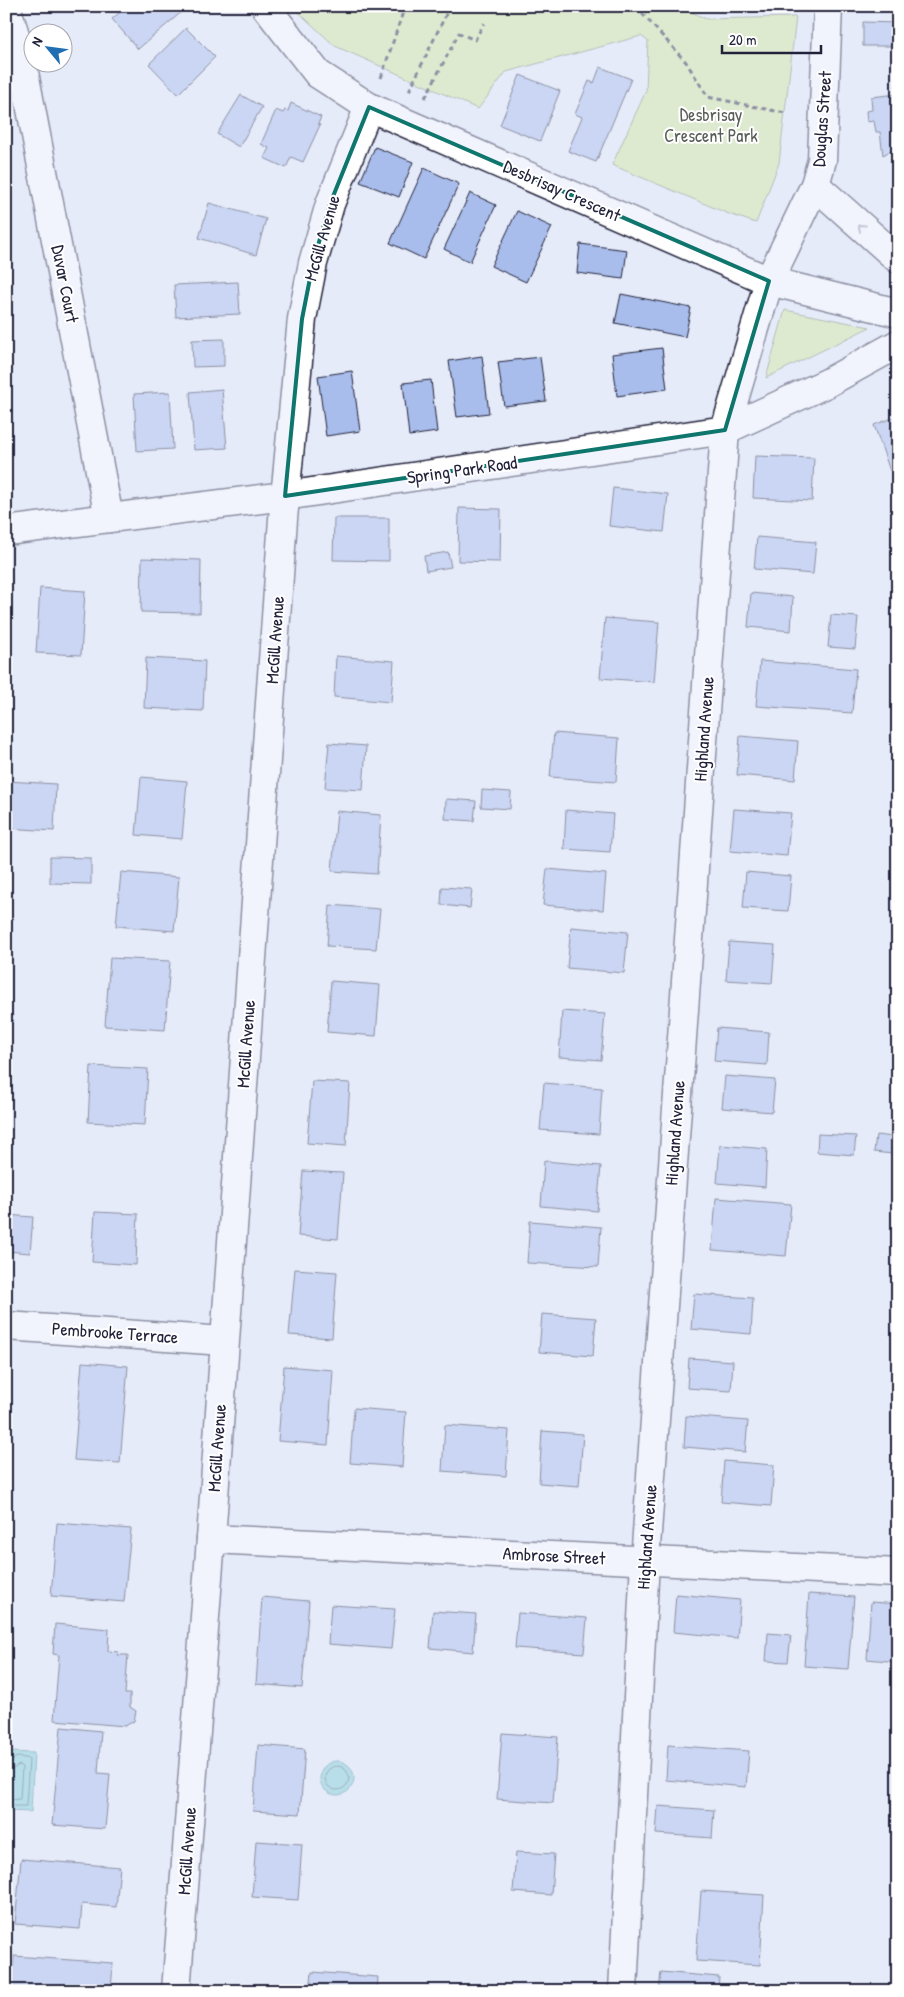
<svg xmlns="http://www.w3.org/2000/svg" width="904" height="1997" font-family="'Patrick Hand',sans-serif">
<rect width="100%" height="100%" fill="#e5ebf9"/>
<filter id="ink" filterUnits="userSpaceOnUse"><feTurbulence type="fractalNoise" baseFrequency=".02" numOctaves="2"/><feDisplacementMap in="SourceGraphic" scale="10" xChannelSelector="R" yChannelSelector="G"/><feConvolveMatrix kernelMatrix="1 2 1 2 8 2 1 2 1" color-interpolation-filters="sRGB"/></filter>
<g filter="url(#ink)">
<g fill="#d6e89c" stroke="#7c856c">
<polygon points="292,6 679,6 706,19 796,17 779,163 756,223 729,214 612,165 646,91 648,41 641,36 506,72 478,109 335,46"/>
<polygon points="785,310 870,327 766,378"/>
</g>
<g fill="#7ecfd4" stroke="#598a97">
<polygon points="9,1752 34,1753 31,1812 6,1811"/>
<circle cx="337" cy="1778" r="17"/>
</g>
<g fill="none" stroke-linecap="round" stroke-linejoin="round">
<g stroke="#476778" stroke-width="1">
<polyline points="6,1764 11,1763 16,1757 26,1758 29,1760 26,1806 6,1806"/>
<circle cx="337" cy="1778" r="12"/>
<polyline points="6,1771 13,1769 19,1765 22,1767 20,1799 6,1800"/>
</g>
</g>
<g fill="#a8bdeb" stroke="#22223b">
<polygon points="127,6 183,6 185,9 138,49 112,19"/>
<polygon points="863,22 898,23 898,46 863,46"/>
<polygon points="186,28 215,57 178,94 149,64"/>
<polygon points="600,67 631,79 596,162 568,151 582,117 575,114 589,81 594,83"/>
<polygon points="520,75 560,91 540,141 500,125"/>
<polygon points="898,94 898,147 883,155 880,132 876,132 874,121 867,122 866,111 872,110 871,97"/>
<polygon points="241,95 262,107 239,147 217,134"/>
<polygon points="291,103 321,117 318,124 320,125 303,162 291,157 286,168 264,158 269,148 261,144 276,110 283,113 285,110 288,111"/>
<polygon points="375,147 413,162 399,197 360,182"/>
<polygon points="424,168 459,184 424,259 390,243"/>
<polygon points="470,193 496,205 470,262 444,249"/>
<polygon points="209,203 266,219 256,255 199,238"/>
<polygon points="517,211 552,227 526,282 491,266"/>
<polygon points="580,244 627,250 623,279 577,273"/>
<polygon points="238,282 240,314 176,317 174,285"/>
<polygon points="621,294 691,308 685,337 615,323"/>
<polygon points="224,339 224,366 193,367 192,340"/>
<polygon points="662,348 667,389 617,396 612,354"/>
<polygon points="482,356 489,413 457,417 449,361"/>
<polygon points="540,357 546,401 504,406 498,362"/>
<polygon points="352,371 360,431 326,436 318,376"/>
<polygon points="431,380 437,432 409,436 403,383"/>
<polygon points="222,389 227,448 194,450 190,392"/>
<polygon points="170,392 173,449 137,451 134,394"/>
<polygon points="898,416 898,468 890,471 874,425"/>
<polygon points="755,456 814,458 812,501 753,498"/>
<polygon points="613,488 668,494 664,532 609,526"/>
<polygon points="459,508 501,509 500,562 458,561"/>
<polygon points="334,518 389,518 389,561 333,560"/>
<polygon points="757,537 816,542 813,574 754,569"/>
<polygon points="448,552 451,567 426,571 424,556"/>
<polygon points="142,558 201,560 200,613 141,612"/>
<polygon points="40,588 85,591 81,655 36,653"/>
<polygon points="751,593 793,597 791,631 748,627"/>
<polygon points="831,615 858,617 855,649 828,647"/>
<polygon points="605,618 659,622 654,682 600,678"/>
<polygon points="336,656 394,661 391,702 334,697"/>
<polygon points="146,658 205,661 203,711 144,708"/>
<polygon points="760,661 856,669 852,713 756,706"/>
<polygon points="6,731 10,731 7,781 56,784 54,831 6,828"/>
<polygon points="554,733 619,738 616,782 550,777"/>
<polygon points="740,736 798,741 795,780 737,775"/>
<polygon points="329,743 366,746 363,790 325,788"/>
<polygon points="141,777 187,781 182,839 136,835"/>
<polygon points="482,790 511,792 510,809 481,807"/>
<polygon points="446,799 476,801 474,821 445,819"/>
<polygon points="734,809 791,813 787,856 730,851"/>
<polygon points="566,810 613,814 610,852 564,849"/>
<polygon points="337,811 381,815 377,874 332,871"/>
<polygon points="50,857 91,858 91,884 50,883"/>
<polygon points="547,869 606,874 603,910 543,905"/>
<polygon points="121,872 179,877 174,931 116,926"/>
<polygon points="746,872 791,876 788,911 743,908"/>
<polygon points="442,887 472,889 470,908 441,905"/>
<polygon points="330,905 380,909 376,949 327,946"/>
<polygon points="571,927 628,932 624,973 567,968"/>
<polygon points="729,942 775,945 772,983 726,980"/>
<polygon points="110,958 170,961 165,1030 105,1026"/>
<polygon points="331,981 380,985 376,1036 327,1032"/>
<polygon points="562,1011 605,1014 601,1060 559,1057"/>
<polygon points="717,1028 769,1032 767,1065 714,1061"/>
<polygon points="91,1066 148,1069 145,1125 88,1122"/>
<polygon points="725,1076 775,1080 772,1112 722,1108"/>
<polygon points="312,1081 350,1083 346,1146 307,1143"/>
<polygon points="544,1083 602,1088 599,1134 540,1130"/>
<polygon points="818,1134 856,1136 854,1155 817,1152"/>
<polygon points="876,1135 894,1137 892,1154 874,1152"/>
<polygon points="720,1145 767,1149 765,1187 717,1183"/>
<polygon points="544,1161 601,1166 597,1211 541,1206"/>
<polygon points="303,1171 343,1173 338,1239 298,1236"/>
<polygon points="716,1198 791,1204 786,1256 712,1250"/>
<polygon points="95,1212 138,1214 136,1265 92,1262"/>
<polygon points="6,1215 33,1217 30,1253 6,1251"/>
<polygon points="530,1221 601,1227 598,1267 527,1263"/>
<polygon points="295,1269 337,1272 332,1338 289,1335"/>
<polygon points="694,1294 753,1298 751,1334 691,1329"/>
<polygon points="542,1314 596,1318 593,1356 539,1352"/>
<polygon points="689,1358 733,1361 731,1391 687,1388"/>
<polygon points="82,1362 128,1366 120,1463 74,1460"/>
<polygon points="284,1366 333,1370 328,1445 278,1441"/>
<polygon points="354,1408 406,1412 402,1467 350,1463"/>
<polygon points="686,1416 748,1421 745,1452 684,1447"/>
<polygon points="445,1425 509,1430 506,1476 442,1471"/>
<polygon points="542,1431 583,1434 579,1486 539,1483"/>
<polygon points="724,1461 774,1465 771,1506 721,1502"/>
<polygon points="57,1523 131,1529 124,1602 51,1596"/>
<polygon points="676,1594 740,1600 737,1638 673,1632"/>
<polygon points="809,1594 854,1597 848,1669 804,1666"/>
<polygon points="262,1597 309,1601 302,1688 256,1684"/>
<polygon points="871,1602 898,1604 898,1662 867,1659"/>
<polygon points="331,1605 395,1609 391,1649 328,1644"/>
<polygon points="433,1611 476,1614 473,1652 430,1648"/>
<polygon points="518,1613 587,1618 584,1653 515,1648"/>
<polygon points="55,1624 109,1629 108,1651 119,1652 118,1655 128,1655 125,1694 130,1694 130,1707 136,1711 134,1721 125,1726 54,1720 59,1655 53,1654"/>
<polygon points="768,1633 791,1635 788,1662 766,1661"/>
<polygon points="61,1727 101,1731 98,1773 110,1774 105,1829 52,1825"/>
<polygon points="502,1733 558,1737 553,1803 497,1799"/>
<polygon points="258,1745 305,1749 300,1814 253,1811"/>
<polygon points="668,1745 749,1751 746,1787 666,1780"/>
<polygon points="658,1806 714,1810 712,1838 656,1834"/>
<polygon points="256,1841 302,1844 298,1900 252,1897"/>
<polygon points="516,1852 554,1854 551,1895 513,1892"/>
<polygon points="21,1859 120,1867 116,1907 82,1904 80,1929 15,1924"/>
<polygon points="701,1891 764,1895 760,1965 696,1961"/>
<polygon points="14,1956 113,1963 111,1991 11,1991"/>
<polygon points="312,1972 378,1977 377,1991 310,1991"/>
<polygon points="661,1972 719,1977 718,1991 659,1991"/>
</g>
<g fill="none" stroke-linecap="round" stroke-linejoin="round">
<defs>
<g id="minor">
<polyline points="6,6 20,51 109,518"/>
<polyline points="265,6 318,74 369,107 769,281 898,313"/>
<polyline points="815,185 898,259"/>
<polyline points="6,531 285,496 725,430 827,383 898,344"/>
<polyline points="6,1326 224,1341"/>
<polyline points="211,1539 898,1573"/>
<polyline points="176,1991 211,1539 283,519 302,319 313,263 330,204 369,107"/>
<polyline points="623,1991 645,1561 725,430 769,281 815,185 822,160 828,6"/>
</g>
</defs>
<use href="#minor" stroke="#22223b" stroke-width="31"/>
<g stroke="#22223b" stroke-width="3" stroke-dasharray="5 4" stroke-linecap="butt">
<polyline points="626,6 638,9 686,62 708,97 785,113"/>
<polyline points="381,78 405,6"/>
<polyline points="409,91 450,6"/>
<polyline points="425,98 459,33 475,40 484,23"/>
</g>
<use href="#minor" stroke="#fff" stroke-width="28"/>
</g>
<defs><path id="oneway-chevron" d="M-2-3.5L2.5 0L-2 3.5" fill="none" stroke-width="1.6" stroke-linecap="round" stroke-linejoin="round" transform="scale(1.25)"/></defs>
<use stroke="#9c9ca7" href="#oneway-chevron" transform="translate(861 227) rotate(-138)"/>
</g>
<path d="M0 0H904V1997H0ZM369 107 769 281 725 430 285 496 302 319 313 263 330 204Z" fill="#e5ebf9" fill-opacity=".55" fill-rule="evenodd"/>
<path fill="none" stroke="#0f766e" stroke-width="4" stroke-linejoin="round" d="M369 107 769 281 725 430 285 496 302 319 313 263 330 204Z"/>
<g text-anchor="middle" stroke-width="4" stroke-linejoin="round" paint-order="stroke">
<g font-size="18" fill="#585d58" stroke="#fff">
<text x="711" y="121">Desbrisay<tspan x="711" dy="21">Crescent Park</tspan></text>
</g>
<g font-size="18" fill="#22223b" stroke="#fff">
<text transform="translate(822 119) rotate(-86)" y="6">Douglas Street</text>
<text transform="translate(562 191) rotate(24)" y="6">Desbrisay Crescent</text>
<text transform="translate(322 238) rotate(-74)" y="6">McGill Avenue</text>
<text transform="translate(65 284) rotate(79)" y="6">Duvar Court</text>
<text transform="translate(462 470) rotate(-8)" y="6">Spring Park Road</text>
<text transform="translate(275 640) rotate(-86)" y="6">McGill Avenue</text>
<text transform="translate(704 729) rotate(-86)" y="6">Highland Avenue</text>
<text transform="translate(246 1044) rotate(-86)" y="6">McGill Avenue</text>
<text transform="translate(675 1133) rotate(-86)" y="6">Highland Avenue</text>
<text transform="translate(115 1333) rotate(4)" y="6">Pembrooke Terrace</text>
<text transform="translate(217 1448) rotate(-86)" y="6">McGill Avenue</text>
<text transform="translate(647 1537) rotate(-86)" y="6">Highland Avenue</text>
<text transform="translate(554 1556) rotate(3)" y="6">Ambrose Street</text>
<text transform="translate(187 1851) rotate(-86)" y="6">McGill Avenue</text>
</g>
</g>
<rect width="904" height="1997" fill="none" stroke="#fff" stroke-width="25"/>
<rect x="12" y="12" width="879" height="1972" fill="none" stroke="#22223b" stroke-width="2" filter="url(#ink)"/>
<g transform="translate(48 48) rotate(299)"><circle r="24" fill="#ffffff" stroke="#a7a7b1"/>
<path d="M0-4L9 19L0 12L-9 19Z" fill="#1f6fb2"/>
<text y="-8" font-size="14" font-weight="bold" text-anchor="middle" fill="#22223b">N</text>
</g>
<path d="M722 45v8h99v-8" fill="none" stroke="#22223b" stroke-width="2.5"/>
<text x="729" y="45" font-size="15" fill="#22223b" stroke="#ffffff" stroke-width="4" paint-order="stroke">20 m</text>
</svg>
